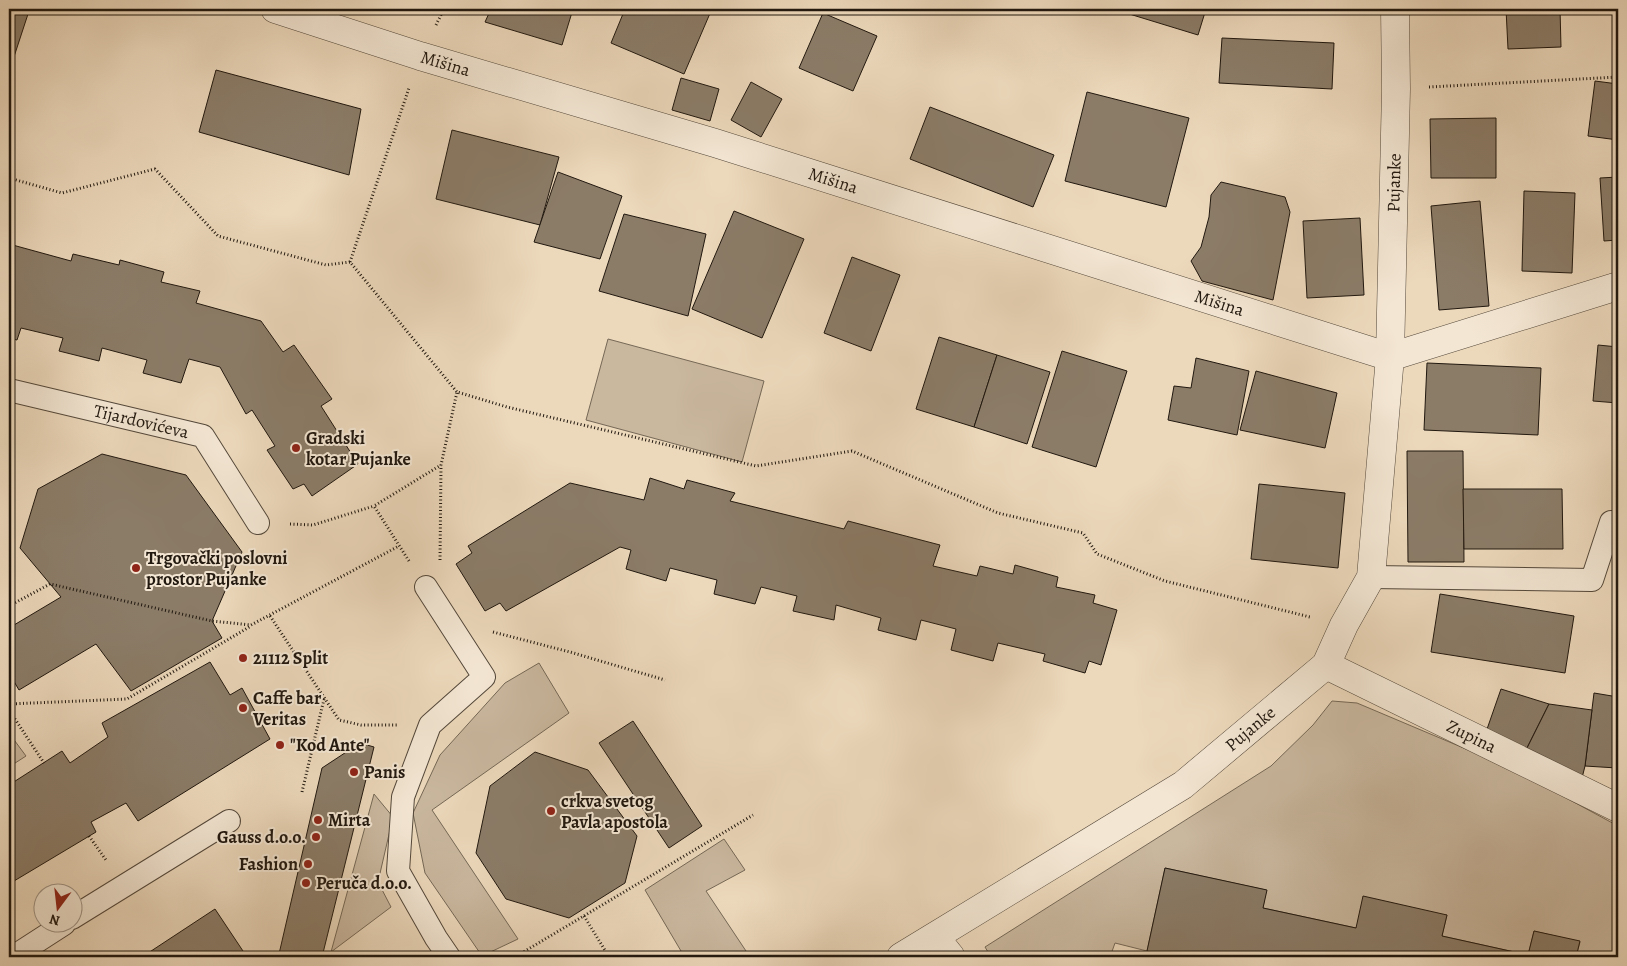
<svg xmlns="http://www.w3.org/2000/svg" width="1627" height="966" font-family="Alegreya,serif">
<rect width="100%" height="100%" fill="#ecd8bb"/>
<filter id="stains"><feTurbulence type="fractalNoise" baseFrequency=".004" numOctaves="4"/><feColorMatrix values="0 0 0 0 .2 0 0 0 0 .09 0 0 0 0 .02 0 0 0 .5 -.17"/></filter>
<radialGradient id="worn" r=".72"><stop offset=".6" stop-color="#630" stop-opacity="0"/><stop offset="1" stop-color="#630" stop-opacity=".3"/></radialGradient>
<g fill="#c9b79e" stroke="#756856">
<polygon points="608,339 764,381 742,462 586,420"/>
<polygon points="539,663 569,713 432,810 518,939 482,956 425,873 413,813 440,755 505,683"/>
<polygon points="1332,701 1357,703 1511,768 1618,826 1618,957 1576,957 1580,942 1534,931 1528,955 1442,936 1447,915 1356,928 1263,908 1266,890 1165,868 1147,951 1115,943 1110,957 991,957 985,947 1271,766 1313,725"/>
<polygon points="9,733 26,756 9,767"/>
<polygon points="374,794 393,817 378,882 391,907 331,952"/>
<polygon points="724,839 745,870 706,891 750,957 672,957 681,951 645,890"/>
</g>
<g fill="#8b7c68" stroke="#21180f">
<polygon points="9,9 14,9 28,14 9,72"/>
<polygon points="491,9 573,9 562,45 485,22"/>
<polygon points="625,9 705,9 711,11 684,74 611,43"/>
<polygon points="1113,9 1206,9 1198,35"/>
<polygon points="1506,9 1560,9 1561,47 1508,49"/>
<polygon points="823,13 877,36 853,91 799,68"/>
<polygon points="1222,38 1334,43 1332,89 1219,83"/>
<polygon points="216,70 361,109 349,175 199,132"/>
<polygon points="681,78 719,89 710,121 672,110"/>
<polygon points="1595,81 1618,84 1618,140 1588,136"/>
<polygon points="751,82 782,99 761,137 731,120"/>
<polygon points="1087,92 1189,118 1166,207 1065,181"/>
<polygon points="930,107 1054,155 1033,207 910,159"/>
<polygon points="1496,118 1496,178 1431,178 1430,119"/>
<polygon points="452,130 559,157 540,225 436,199"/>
<polygon points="558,172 622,196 600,259 534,242"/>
<polygon points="1618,177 1618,240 1604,241 1600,178"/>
<polygon points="1221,182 1285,197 1290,212 1273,300 1202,281 1191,261 1201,247 1209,217 1211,195"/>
<polygon points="1524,191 1575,193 1572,273 1522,271"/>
<polygon points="1480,201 1489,306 1439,310 1431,206"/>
<polygon points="734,211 804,239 762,338 692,309"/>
<polygon points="624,214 706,234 688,316 599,291"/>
<polygon points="1360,218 1364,295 1307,298 1303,221"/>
<polygon points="9,244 71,261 73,254 119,265 120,260 164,272 161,282 200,291 196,303 261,321 283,352 294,345 332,399 321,406 358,464 312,496 304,484 293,489 267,450 275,446 252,410 246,414 220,367 189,359 181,383 143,373 147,360 102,348 99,361 59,351 63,338 21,328 17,340 9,338"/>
<polygon points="852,257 900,275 871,351 824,333"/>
<polygon points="939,337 997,355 974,427 916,409"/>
<polygon points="1598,345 1618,347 1618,403 1593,401"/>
<polygon points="1062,351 1127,371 1096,467 1032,447"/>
<polygon points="997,355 1050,372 1027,444 974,427"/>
<polygon points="1196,358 1249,371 1237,435 1168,420 1174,386 1191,388"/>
<polygon points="1427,363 1541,368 1538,435 1424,430"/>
<polygon points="1256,371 1337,393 1325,448 1240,430"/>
<polygon points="1407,451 1463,451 1464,562 1408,562"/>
<polygon points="102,454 186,475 242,552 212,621 222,638 131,691 96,644 19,690 9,673 9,628 61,597 20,548 38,489"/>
<polygon points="650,478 684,489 687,480 735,493 730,501 844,529 848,521 940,545 933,566 977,576 980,566 1013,574 1015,565 1058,577 1056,587 1095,595 1093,603 1117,610 1101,665 1089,661 1085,673 1043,661 1045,654 998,643 993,661 951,650 956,629 921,620 916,640 878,630 881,618 836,605 834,620 793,611 797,596 761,587 755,604 714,594 717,580 670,568 666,581 626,569 631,550 620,547 506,611 500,603 485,611 456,564 472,553 468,546 570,483 644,500"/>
<polygon points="1259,484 1345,493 1338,568 1251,559"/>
<polygon points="1463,489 1562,489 1563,549 1464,549"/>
<polygon points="1440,594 1574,616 1565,673 1431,652"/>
<polygon points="210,662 230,695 242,688 270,739 138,821 126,803 91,822 96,832 9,884 9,785 62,751 70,763 108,737 102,723"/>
<polygon points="1501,689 1549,704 1525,752 1486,732"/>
<polygon points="1594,693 1618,697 1617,768 1585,766"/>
<polygon points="1549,704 1592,710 1585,766 1582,778 1525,752"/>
<polygon points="633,721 702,826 669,848 599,743"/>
<polygon points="360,743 374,747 322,957 281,957 279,954 322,768"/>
<polygon points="535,752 588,770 637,836 625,883 569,918 506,899 476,853 490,786"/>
<polygon points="1165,868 1267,890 1263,908 1356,928 1363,896 1447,915 1442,936 1528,955 1534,931 1580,941 1576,957 1162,957 1162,955 1147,951"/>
<polygon points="215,909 247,957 142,957"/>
</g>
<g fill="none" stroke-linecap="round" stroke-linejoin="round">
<defs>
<g id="service">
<path id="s1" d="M9 390 203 436 258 523"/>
<polyline points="1371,577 1592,580 1611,522"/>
<polyline points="426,587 484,677 430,725 403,797 398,871 436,938 449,957"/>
<polyline points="72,918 229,821"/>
<polyline points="15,957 16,955 64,924"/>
</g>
<g id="minor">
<path id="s2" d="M275 9 420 56 715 143 1390 357 1618 286"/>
<path id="s3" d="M1326 665 1618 808"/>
<polyline points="935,937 951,957"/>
<path id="s4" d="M901 957 1183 785 1326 665 1344 625 1371 577 1390 357 1396 89 1395 9"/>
</g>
</defs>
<use href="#service" stroke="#54483a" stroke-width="24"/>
<use href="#minor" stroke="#54483a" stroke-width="29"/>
<g stroke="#21180f" stroke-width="3" stroke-dasharray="1 2.5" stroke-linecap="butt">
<polyline points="436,25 444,9"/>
<polyline points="1429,87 1618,77"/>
<polyline points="9,178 62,193 155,169 218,236 326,265 350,262 457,392"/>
<polyline points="350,262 409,88"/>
<polyline points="290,524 313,525 374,506"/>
<polyline points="440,560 441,465 457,392 507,407 756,466 852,451 998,513 1083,533 1097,554 1165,581 1310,617"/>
<polyline points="409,561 374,506 441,465"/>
<polyline points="9,606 50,584 212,621 251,625 399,546"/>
<polyline points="270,616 339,720 361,725 397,725"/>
<polyline points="493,632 570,652 665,680"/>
<polyline points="9,704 127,699 251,626"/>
<polyline points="9,710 44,763"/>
<polyline points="302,792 324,699"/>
<polyline points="89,836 106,860"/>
<polyline points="584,916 609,957"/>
<polyline points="265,952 268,957"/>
<polyline points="515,957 753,815"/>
</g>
<use href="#service" stroke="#f3e6d3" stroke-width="22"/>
<use href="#minor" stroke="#f3e6d3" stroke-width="28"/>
</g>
<g fill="#8f2418" stroke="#f3e6d3" stroke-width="2">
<circle cx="296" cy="448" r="5"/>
<circle cx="136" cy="568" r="5"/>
<circle cx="243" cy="658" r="5"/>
<circle cx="243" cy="708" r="5"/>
<circle cx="280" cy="745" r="5"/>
<circle cx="354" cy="772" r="5"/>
<circle cx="551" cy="811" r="5"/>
<circle cx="318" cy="820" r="5"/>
<circle cx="316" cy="837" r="5"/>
<circle cx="308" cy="864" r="5"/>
<circle cx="306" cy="883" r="5"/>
</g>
<g text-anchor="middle" stroke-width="4" stroke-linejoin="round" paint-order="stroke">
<g font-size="18" fill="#21180f" stroke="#f3e6d3">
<text dy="6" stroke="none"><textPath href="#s2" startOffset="179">Mišina</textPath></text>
<text dy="6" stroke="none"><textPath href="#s2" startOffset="584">Mišina</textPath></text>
<text dy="6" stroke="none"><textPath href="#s4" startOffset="1011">Pujanke</textPath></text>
<text dy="6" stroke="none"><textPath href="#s2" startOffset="989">Mišina</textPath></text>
<text dy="6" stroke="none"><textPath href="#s1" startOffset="136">Tijardovićeva</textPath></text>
<text dy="6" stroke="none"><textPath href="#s4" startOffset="418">Pujanke</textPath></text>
<text dy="6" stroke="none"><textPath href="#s3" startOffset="162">Zupina</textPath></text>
</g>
<g font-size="18" font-weight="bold" fill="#21180f" stroke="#f3e6d3" text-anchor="start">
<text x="306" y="444">Gradski<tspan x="306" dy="21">kotar Pujanke</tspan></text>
<text x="146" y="564">Trgovački poslovni<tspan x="146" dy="21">prostor Pujanke</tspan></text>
<text x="253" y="664">21112 Split</text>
<text x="253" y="704">Caffe bar<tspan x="253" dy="21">Veritas</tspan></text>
<text x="290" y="751">"Kod Ante"</text>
<text x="364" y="778">Panis</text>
<text x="561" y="807">crkva svetog<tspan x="561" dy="21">Pavla apostola</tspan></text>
<text x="328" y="826">Mirta</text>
<text x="306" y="843" text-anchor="end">Gauss d.o.o.</text>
<text x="298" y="870" text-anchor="end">Fashion</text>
<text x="316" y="889">Peruča d.o.o.</text>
</g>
</g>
<rect width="1627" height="966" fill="none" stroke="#ecd8bb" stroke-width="30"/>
<rect x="10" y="10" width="1607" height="946" fill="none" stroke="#21180f" stroke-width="2.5"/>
<rect x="15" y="15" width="1597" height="936" fill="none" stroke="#21180f"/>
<g transform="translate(58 908) rotate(195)"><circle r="24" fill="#f3e6d3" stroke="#9f9485"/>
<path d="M0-4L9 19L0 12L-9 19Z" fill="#8f2418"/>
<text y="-8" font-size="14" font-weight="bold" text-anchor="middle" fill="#21180f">N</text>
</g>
<rect width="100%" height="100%" filter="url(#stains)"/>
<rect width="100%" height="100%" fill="url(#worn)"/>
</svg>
